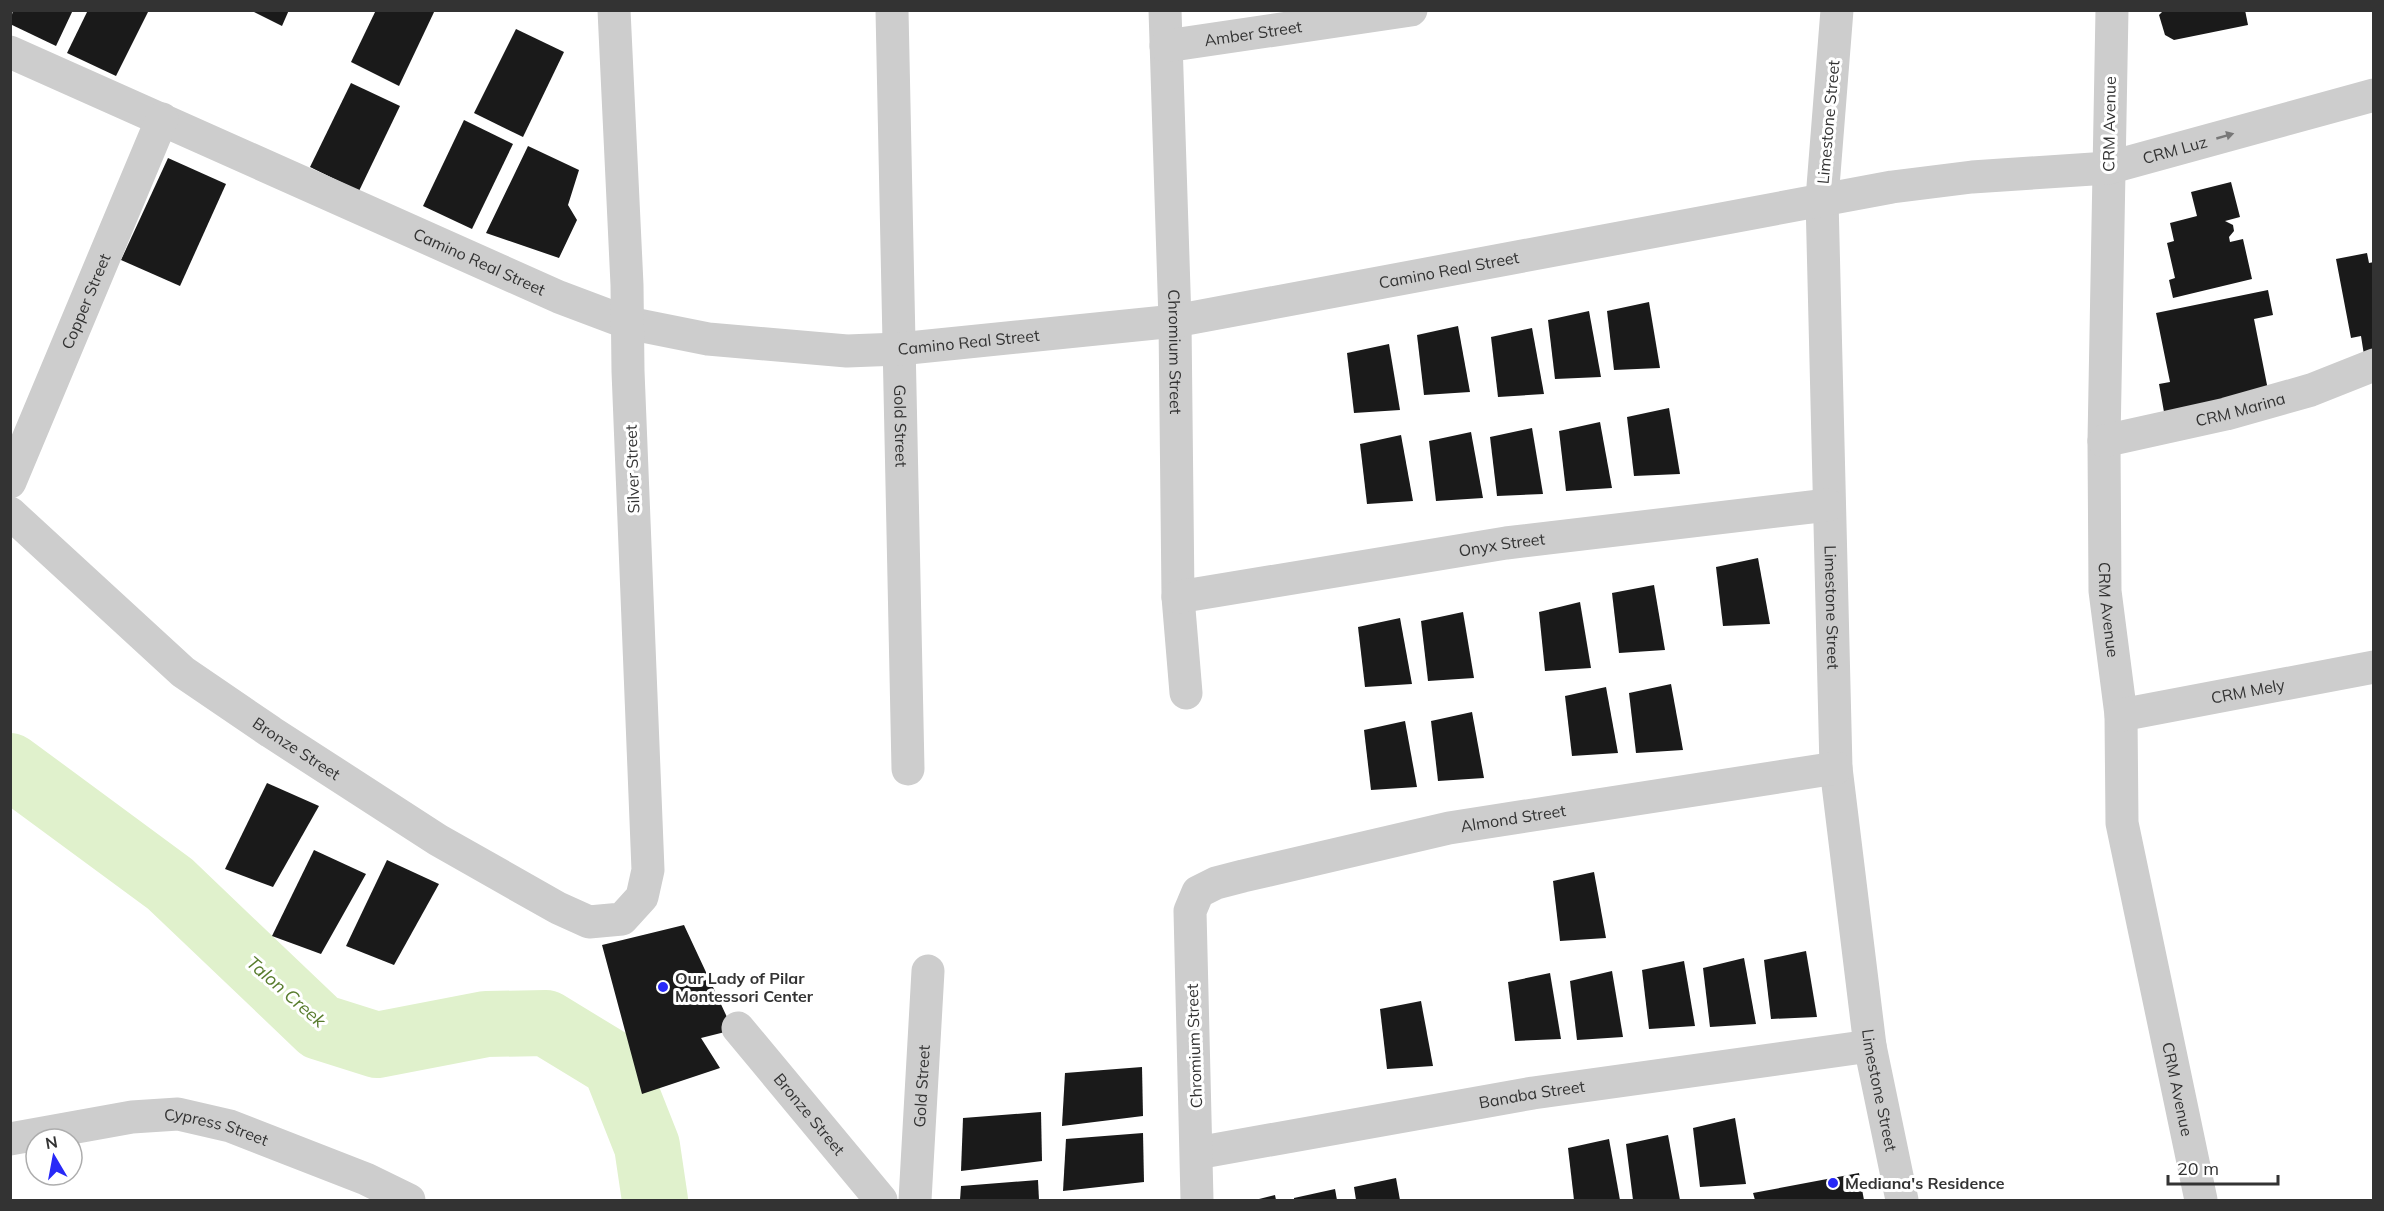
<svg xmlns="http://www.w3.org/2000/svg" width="2384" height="1211" font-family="Mulish,sans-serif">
<rect width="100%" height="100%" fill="#fff"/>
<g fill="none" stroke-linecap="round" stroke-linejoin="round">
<polyline stroke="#e0f1cc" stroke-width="66" points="10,766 170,884 320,1027 377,1045 486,1024 546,1023 615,1065 647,1146 655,1200"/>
</g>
<g fill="#1a1a1a">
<polygon points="13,10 73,10 56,46 10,24"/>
<polygon points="88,10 149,10 116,76 67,53"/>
<polygon points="250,10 289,10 282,26"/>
<polygon points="376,10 435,10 399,86 351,62"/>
<polygon points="2164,10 2245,10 2248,25 2174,40 2165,35 2159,15"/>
<polygon points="516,29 564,52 523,137 474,113"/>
<polygon points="351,83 400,106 359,191 310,167"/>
<polygon points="464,120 513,144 472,229 423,206"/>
<polygon points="528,146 579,170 568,205 577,220 559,258 486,233"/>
<polygon points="168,158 226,184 180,286 121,260"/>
<polygon points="2231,182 2240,217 2225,221 2233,225 2234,231 2229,237 2230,242 2243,239 2252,279 2173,298 2169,280 2175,278 2167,243 2174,241 2170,223 2197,216 2191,192"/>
<polygon points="2367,253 2369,263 2374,262 2374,353 2364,355 2361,336 2351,338 2336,259"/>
<polygon points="2268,290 2273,315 2254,319 2268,390 2164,412 2159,384 2170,382 2156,313"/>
<polygon points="1649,302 1660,368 1614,370 1607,311"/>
<polygon points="1589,311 1601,377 1555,379 1548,320"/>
<polygon points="1458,326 1470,392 1424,395 1417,335"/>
<polygon points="1532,328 1544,394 1498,397 1491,337"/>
<polygon points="1389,344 1400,410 1354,413 1347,353"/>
<polygon points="1669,408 1680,474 1634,476 1627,417"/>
<polygon points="1600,422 1612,488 1566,491 1559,431"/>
<polygon points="1532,428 1543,494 1497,496 1490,437"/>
<polygon points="1471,432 1483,498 1436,501 1429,441"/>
<polygon points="1401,435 1413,501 1367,504 1360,444"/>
<polygon points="1758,558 1770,624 1723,626 1716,567"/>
<polygon points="1654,585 1665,650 1619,653 1612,593"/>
<polygon points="1580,602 1591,668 1545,671 1539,612"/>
<polygon points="1463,612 1474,678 1428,681 1421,621"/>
<polygon points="1400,618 1412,684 1365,687 1358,627"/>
<polygon points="1671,684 1683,750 1636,753 1629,693"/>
<polygon points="1606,687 1618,753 1572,756 1565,696"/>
<polygon points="1472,712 1484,778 1438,781 1431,721"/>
<polygon points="1405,721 1417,787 1371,790 1364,730"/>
<polygon points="267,783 319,806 273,887 225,869"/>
<polygon points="314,850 366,874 321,954 272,936"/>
<polygon points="387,860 439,884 394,965 346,946"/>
<polygon points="1594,872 1606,938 1560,941 1553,881"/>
<polygon points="684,925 733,1030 701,1038 720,1068 642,1094 602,945"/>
<polygon points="1806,951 1817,1017 1771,1019 1764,960"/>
<polygon points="1744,958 1756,1024 1710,1027 1703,968"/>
<polygon points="1684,961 1695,1026 1649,1029 1642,970"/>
<polygon points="1612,971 1623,1037 1577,1040 1570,981"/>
<polygon points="1550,973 1561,1039 1515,1041 1508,982"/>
<polygon points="1421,1001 1433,1066 1387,1069 1380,1009"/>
<polygon points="1142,1067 1143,1116 1062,1126 1065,1073"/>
<polygon points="1041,1112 1042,1161 961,1171 963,1118"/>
<polygon points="1735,1118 1746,1184 1700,1187 1693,1128"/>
<polygon points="1143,1133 1144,1182 1063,1191 1066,1139"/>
<polygon points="1668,1135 1680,1200 1633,1200 1626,1144"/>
<polygon points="1609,1139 1620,1200 1574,1200 1568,1148"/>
<polygon points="1859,1173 1864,1200 1755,1200 1753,1193"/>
<polygon points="1396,1178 1400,1200 1356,1200 1354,1187"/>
<polygon points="1038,1180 1039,1200 960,1200 961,1186"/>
<polygon points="1335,1189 1337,1200 1294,1200 1294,1198"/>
<polygon points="1275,1195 1276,1200 1255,1200"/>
</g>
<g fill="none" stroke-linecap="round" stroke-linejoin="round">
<g stroke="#cdcdcd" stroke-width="33">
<path id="s1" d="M892 10 908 769"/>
<path id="s2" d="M1165 10 1175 321 1178 597 1186 693"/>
<path id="s3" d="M1837 10 1822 199 1836 768 1870 1046 1902 1200"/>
<path id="s4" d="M2112 10 2104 441 2105 591 2121 715 2122 823 2201 1200"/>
<path id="s5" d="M1166 46 1411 10"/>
<path id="s6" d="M10 52 559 297 628 323 708 339 847 351 899 349 1175 321 1892 187 1972 177 2108 168 2374 95"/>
<path id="s7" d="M2104 441 2226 414 2311 390 2374 365"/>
<path id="s8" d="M10 482 162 119"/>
<path id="s9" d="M10 513 183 672 271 732 438 840 558 908 589 922 622 919 642 897 648 870 628 371 627 285 614 10"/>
<path id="s10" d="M1178 597 1506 543 1828 505"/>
<path id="s11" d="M2121 715 2374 667"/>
<path id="s12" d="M738 1028 881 1200"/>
<path id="s13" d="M10 1139 132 1117 178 1114 230 1126 366 1179 409 1200"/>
<path id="s14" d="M1197 1153 1533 1093 1870 1046"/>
<path id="s15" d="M915 1200 928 971"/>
<path id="s16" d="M1197 1200 1190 911 1198 892 1216 883 1243 876 1449 828 1836 768"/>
</g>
</g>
<defs><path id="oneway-solid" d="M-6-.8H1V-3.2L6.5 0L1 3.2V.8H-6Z" transform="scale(1.5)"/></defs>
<use fill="#787878" href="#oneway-solid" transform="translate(2225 136) rotate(-16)"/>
<g fill="#2829f7" stroke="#fff" stroke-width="2">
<circle cx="663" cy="987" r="6"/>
<circle cx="1833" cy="1183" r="6"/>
</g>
<g text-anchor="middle" stroke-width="6" stroke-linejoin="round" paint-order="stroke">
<g font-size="16" fill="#333" stroke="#fff">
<text dy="6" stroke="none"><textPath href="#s5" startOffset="88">Amber Street</textPath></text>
<text transform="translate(1828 122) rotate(-85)" y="6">Limestone Street</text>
<text transform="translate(2109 124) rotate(-89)" y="6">CRM Avenue</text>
<text dy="6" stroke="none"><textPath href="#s6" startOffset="2241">CRM Luz</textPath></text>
<text dy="6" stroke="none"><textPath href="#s6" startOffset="514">Camino Real Street</textPath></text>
<text dy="6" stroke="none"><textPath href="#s6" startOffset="1504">Camino Real Street</textPath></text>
<text dy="6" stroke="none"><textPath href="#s8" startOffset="196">Copper Street</textPath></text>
<text dy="6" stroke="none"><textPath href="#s6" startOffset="1018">Camino Real Street</textPath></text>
<text dy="6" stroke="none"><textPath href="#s2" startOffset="342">Chromium Street</textPath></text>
<text dy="6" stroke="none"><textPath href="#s7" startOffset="140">CRM Marina</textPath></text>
<text dy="6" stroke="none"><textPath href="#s1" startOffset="416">Gold Street</textPath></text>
<text transform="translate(632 469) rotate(-92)" y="6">Silver Street</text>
<text dy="6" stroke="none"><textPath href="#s10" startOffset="328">Onyx Street</textPath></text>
<text dy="6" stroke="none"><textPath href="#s3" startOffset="598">Limestone Street</textPath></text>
<text dy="6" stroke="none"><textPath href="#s4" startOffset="600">CRM Avenue</textPath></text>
<text dy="6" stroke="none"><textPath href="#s11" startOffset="129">CRM Mely</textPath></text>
<text dy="6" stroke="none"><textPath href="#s9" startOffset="372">Bronze Street</textPath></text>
<text dy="6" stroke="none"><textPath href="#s16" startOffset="634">Almond Street</textPath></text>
<text transform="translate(1194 1046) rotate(-92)" y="6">Chromium Street</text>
<text dy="6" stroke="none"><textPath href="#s15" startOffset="114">Gold Street</textPath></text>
<text dy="6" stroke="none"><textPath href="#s4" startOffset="1086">CRM Avenue</textPath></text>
<text dy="6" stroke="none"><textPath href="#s3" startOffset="1084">Limestone Street</textPath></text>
<text dy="6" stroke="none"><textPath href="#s14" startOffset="340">Banaba Street</textPath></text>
<text dy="6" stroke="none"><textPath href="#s12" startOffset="112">Bronze Street</textPath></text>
<text dy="6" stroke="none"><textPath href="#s13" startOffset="210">Cypress Street</textPath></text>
</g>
<g font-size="16" font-weight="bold" fill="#333" stroke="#fff" text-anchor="start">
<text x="675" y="984">Our Lady of Pilar<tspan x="675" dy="18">Montessori Center</tspan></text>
<text x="1845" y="1189">Mediana's Residence</text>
</g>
<g font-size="18" font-style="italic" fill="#587c2d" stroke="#fff">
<text transform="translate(286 992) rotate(41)" y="6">Talon Creek</text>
</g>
</g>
<rect width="2384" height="1211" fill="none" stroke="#333333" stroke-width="24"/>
<g transform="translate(54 1157) rotate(350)"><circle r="28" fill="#ffffff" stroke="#adadad" stroke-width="1.5"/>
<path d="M0-4.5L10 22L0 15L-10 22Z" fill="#2829f7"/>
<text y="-9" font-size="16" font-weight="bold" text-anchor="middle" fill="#333333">N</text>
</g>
<path d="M2168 1175v9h110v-9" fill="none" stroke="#333333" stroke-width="3"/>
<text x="2177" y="1175" font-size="18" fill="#333333" stroke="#ffffff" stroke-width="4.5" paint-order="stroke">20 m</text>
</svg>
